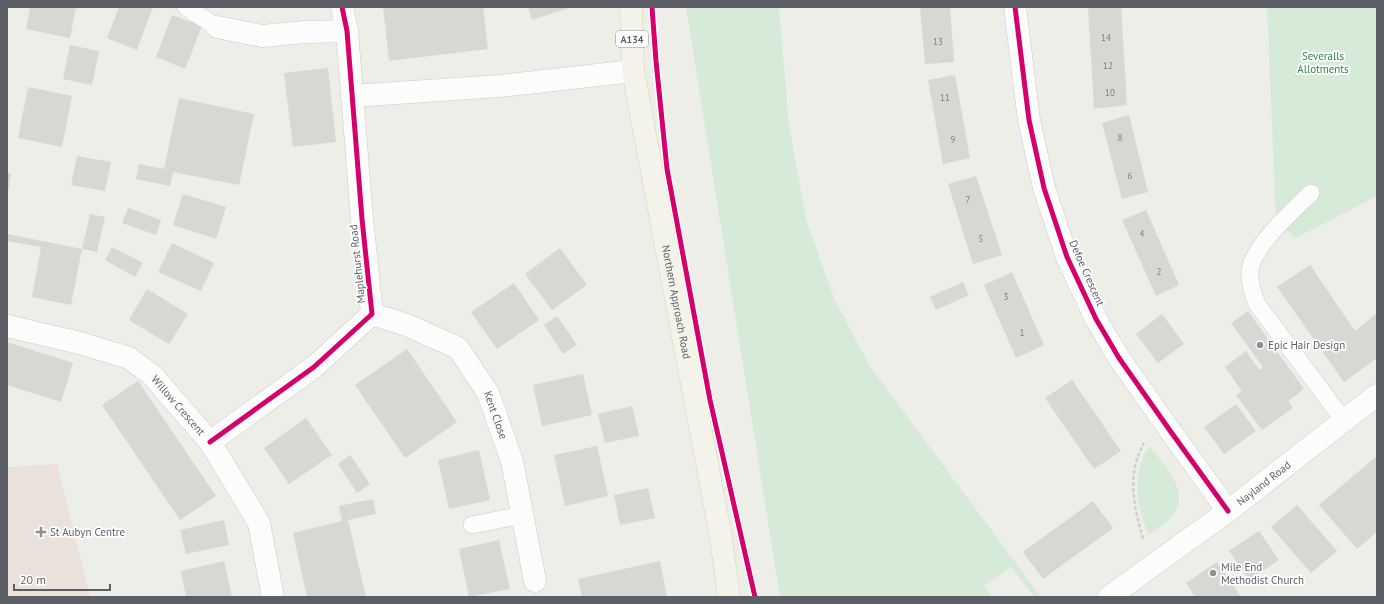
<svg xmlns="http://www.w3.org/2000/svg" width="1384" height="604" font-family="'PT Sans',sans-serif">
<rect width="100%" height="100%" fill="#eeeee8"/>
<polygon fill="#eae1db" points="57,464 90,597 7,597 7,467"/>
<g fill="#d6ead8">
<polygon points="686,7 779,7 789,125 806,219 833,296 869,365 1041,597 1034,597 1011,567 984,586 992,597 780,597"/>
<polygon points="1267,7 1377,7 1377,196 1296,238 1276,221"/>
<path d="M1149 447C1163 462 1187 487 1176 510 1171 520 1158 528 1149 535 1136 509 1131 472 1149 447Z"/>
</g>
<g fill="#d7d7d3">
<polygon points="30,7 76,7 70,38 26,29"/>
<polygon points="119,7 153,7 137,50 107,38"/>
<polygon points="383,7 483,7 488,49 389,61"/>
<polygon points="528,7 572,7 532,20"/>
<polygon points="920,7 950,7 954,62 925,64"/>
<polygon points="1088,7 1121,7 1127,105 1094,109"/>
<polygon points="172,15 202,26 185,69 156,57"/>
<polygon points="70,45 99,51 92,85 63,79"/>
<polygon points="328,68 336,142 293,147 284,73"/>
<polygon points="955,75 970,158 943,164 928,80"/>
<polygon points="28,87 72,96 62,147 18,138"/>
<polygon points="179,98 254,114 239,185 173,172 170,186 136,179 139,164 164,169"/>
<polygon points="1129,115 1148,192 1122,199 1102,123"/>
<polygon points="77,156 111,162 105,191 71,185"/>
<polygon points="7,173 11,173 8,192 7,192"/>
<polygon points="976,176 1002,255 973,264 948,184"/>
<polygon points="183,194 226,207 216,239 173,225"/>
<polygon points="128,208 161,220 156,235 122,223"/>
<polygon points="1146,210 1179,285 1156,296 1122,220"/>
<polygon points="90,214 105,217 97,252 82,249 71,305 32,297 41,247 7,241 7,234 82,249"/>
<polygon points="172,243 214,263 201,291 158,272"/>
<polygon points="112,247 143,263 135,277 105,260"/>
<polygon points="560,248 587,285 552,310 525,274"/>
<polygon points="1310,265 1355,331 1377,313 1377,358 1344,382 1277,287"/>
<polygon points="1012,272 1044,345 1016,358 984,285"/>
<polygon points="963,282 969,295 936,310 930,297"/>
<polygon points="514,283 539,320 497,349 471,312"/>
<polygon points="147,289 188,314 169,344 129,320"/>
<polygon points="1248,311 1304,389 1288,401 1293,408 1262,430 1236,395 1242,391 1225,367 1246,351 1259,370 1263,367 1231,323"/>
<polygon points="1162,314 1184,344 1158,363 1136,334"/>
<polygon points="557,316 577,345 563,354 544,325"/>
<polygon points="7,342 73,363 61,402 7,385"/>
<polygon points="407,349 457,422 405,458 355,385"/>
<polygon points="583,374 592,415 542,426 533,385"/>
<polygon points="1072,380 1121,451 1094,469 1045,398"/>
<polygon points="138,381 216,496 180,520 102,405"/>
<polygon points="1236,404 1256,431 1224,454 1204,427"/>
<polygon points="632,406 639,436 605,443 598,414"/>
<polygon points="306,418 332,455 289,484 264,448"/>
<polygon points="597,446 608,496 565,506 554,455"/>
<polygon points="479,450 490,500 449,509 438,460"/>
<polygon points="350,455 370,484 357,493 338,464"/>
<polygon points="1377,456 1377,532 1357,549 1319,505"/>
<polygon points="648,488 655,518 620,525 614,495"/>
<polygon points="373,499 376,514 348,520 366,597 307,597 293,533 342,521 339,506"/>
<polygon points="1093,501 1113,528 1043,579 1023,552"/>
<polygon points="1297,505 1337,551 1311,573 1271,527"/>
<polygon points="224,520 229,545 186,554 180,530"/>
<polygon points="1259,531 1279,560 1249,580 1229,551"/>
<polygon points="499,540 510,589 469,597 459,549"/>
<polygon points="224,561 232,597 186,597 181,571"/>
<polygon points="660,561 667,597 582,597 578,579"/>
<polygon points="1217,562 1241,597 1195,597 1186,583"/>
</g>
<g fill="none" stroke-linecap="round" stroke-linejoin="round">
<defs>
<g id="lane">
<polyline points="186,7 217,27"/>
<path d="M1311 193C1293 211 1253 245 1250 271 1249 282 1253 294 1257 304L1344 421"/>
<polyline points="472,525 522,515"/>
</g>
<g id="street">
<polyline points="1015,7 1029,120 1044,188 1067,257 1096,319 1119,358 1171,432 1228,511"/>
<polyline points="217,27 262,36 305,32 347,31"/>
<polyline points="352,96 500,86 633,71"/>
<path id="s1" d="M372 314 407 325 458 348 488 393 512 461 535 581"/>
<path id="s2" d="M7 326 80 343 129 358 152 375 210 442 259 523 273 597"/>
<polyline points="210,442 314,367 372,314 362,219 347,31 342,7"/>
<path id="s3" d="M1109 597 1228 511 1377 395"/>
</g>
<g id="primary">
<path id="s4" d="M631 7 633 71 721 538 729 597"/>
</g>
</defs>
<use href="#lane" stroke="#caccca" stroke-width="18"/>
<use href="#street" stroke="#caccca" stroke-width="23"/>
<use href="#primary" stroke="#d5d4b6" stroke-width="23"/>
<path stroke="#ccd0ce" stroke-width="2.5" stroke-dasharray="4 2" stroke-linecap="butt" d="M1143 539C1134 506 1126 475 1144 443"/>
<use href="#lane" stroke="#fcfcfc" stroke-width="17"/>
<use href="#street" stroke="#fcfcfc" stroke-width="22"/>
<use href="#primary" stroke="#f3f3e9" stroke-width="22"/>
<defs>
<g id="cycleway">
<polyline points="652,7 656,61 667,169 710,400 755,597"/>
<polyline points="1015,7 1029,120 1044,188 1067,257 1096,319 1119,358 1171,432 1228,511"/>
<polyline points="210,442 314,367 372,314 362,219 347,31 342,7"/>
</g>
</defs>
<use href="#cycleway" stroke="#fff" stroke-width="8"/>
<use href="#cycleway" stroke="#d6006c" stroke-width="5"/>
</g>
<g fill="#909194" stroke="#fff" stroke-width="1.5">
<circle cx="1260" cy="345" r="4"/>
<path d="M39 526h4v4h4v4h-4v4h-4v-4h-4v-4h4z"/>
<circle cx="1213" cy="573" r="4"/>
</g>
<g text-anchor="middle" stroke-width="3.5" stroke-linejoin="round" paint-order="stroke">
<g font-size="9" fill="#7c7e82">
<text x="1106" y="41">14</text>
<text x="938" y="45">13</text>
<text x="1108" y="69">12</text>
<text x="1110" y="96">10</text>
<text x="945" y="101">11</text>
<text x="1120" y="141">8</text>
<text x="953" y="143">9</text>
<text x="1130" y="179">6</text>
<text x="968" y="203">7</text>
<text x="1142" y="237">4</text>
<text x="981" y="242">5</text>
<text x="1159" y="275">2</text>
<text x="1006" y="300">3</text>
<text x="1022" y="336">1</text>
</g>
<rect fill="#fff" stroke="#8e8f94" stroke-width="1" x="616" y="31" width="32" height="16" rx="3"/>
<g font-size="10" font-weight="bold" fill="#5d5f66">
<text x="632" y="43">A134</text>
</g>
<g font-size="11" fill="#35854c" stroke="#fff">
<text x="1323" y="60">Severalls<tspan x="1323" dy="13">Allotments</tspan></text>
</g>
<g font-size="11" fill="#5d5f66" stroke="#fff">
<text transform="translate(357 264) rotate(-96)" y="4">Maplehurst Road</text>
<text transform="translate(1087 273) rotate(66)" y="4">Defoe Crescent</text>
<text dy="4" stroke="none"><textPath href="#s4" startOffset="299">Northern Approach Road</textPath></text>
<text dy="4" stroke="none"><textPath href="#s2" startOffset="195">Willow Crescent</textPath></text>
<text dy="4" stroke="none"><textPath href="#s1" startOffset="170">Kent Close</textPath></text>
<text dy="4" stroke="none"><textPath href="#s3" startOffset="192">Nayland Road</textPath></text>
</g>
<g font-size="11" fill="#5d5f66" stroke="#fff" text-anchor="start">
<text x="1268" y="349">Epic Hair Design</text>
<text x="50" y="536">St Aubyn Centre</text>
<text x="1221" y="571">Mile End<tspan x="1221" dy="13">Methodist Church</tspan></text>
</g>
</g>
<rect width="1384" height="604" fill="none" stroke="#5d5f66" stroke-width="16"/>
<path d="M14 584v6h96v-6" fill="none" stroke="#5d5f66" stroke-width="2"/>
<text x="20" y="584" font-size="12" fill="#5d5f66" stroke="#ffffff" stroke-width="3" paint-order="stroke">20 m</text>
</svg>
